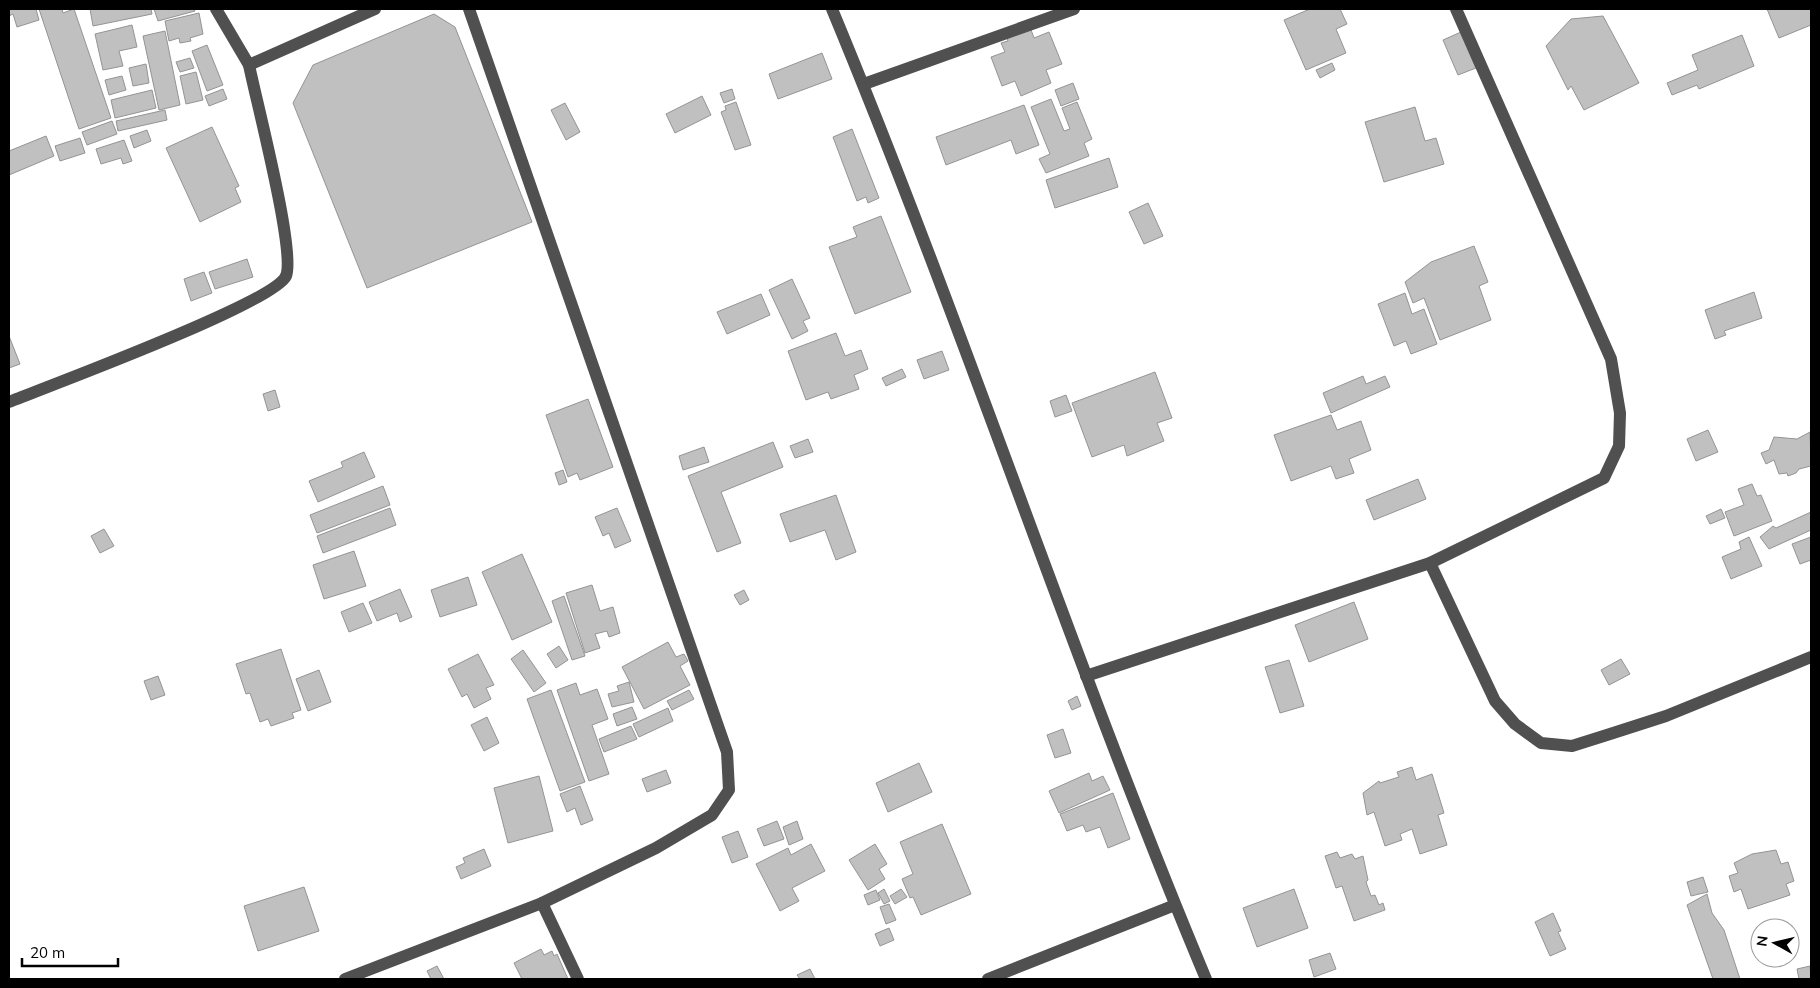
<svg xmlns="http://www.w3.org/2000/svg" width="1820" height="988" font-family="Mulish,sans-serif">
<rect width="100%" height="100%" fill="#fff"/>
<g fill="#c0c0c0" stroke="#949494">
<polygon points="9,9 36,9 39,20 17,27 13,14 9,16"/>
<polygon points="39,9 62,9 63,13 74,9 111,118 79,129"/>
<polygon points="90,9 151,9 152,14 93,26"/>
<polygon points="154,9 194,9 195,11 158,21"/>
<polygon points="1310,9 1340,9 1347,24 1336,29 1346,53 1306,70 1284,20"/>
<polygon points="1767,9 1811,9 1811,25 1779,38"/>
<polygon points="199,13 203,34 190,38 191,41 180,43 179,38 169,41 165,21"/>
<polygon points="434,14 455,27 532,222 367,288 293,103 313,65"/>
<polygon points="1603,16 1639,83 1584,110 1571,86 1568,90 1546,46 1571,19"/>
<polygon points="132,25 137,47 119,51 123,66 103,70 95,34"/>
<polygon points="1030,27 1034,38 1049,32 1062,64 1046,70 1051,83 1021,96 1015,81 1002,86 991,57 1005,52 1001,43 1008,41 1006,36"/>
<polygon points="165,31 180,105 159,110 143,36"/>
<polygon points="1461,32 1476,68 1458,75 1443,40"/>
<polygon points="1742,35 1754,66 1699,89 1697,85 1672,95 1667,83 1698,70 1692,55"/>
<polygon points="207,45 223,85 207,91 192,51"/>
<polygon points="822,53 832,79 778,99 769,74"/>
<polygon points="190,58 194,68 180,72 176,62"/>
<polygon points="1332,63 1335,70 1320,78 1316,70"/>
<polygon points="146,64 149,83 133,86 129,68"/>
<polygon points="196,72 203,100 186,104 180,76"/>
<polygon points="122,76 126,90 109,95 105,80"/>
<polygon points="1073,83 1079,99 1061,106 1055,90"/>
<polygon points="223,89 227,99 209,106 205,96"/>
<polygon points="732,89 735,99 724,103 720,93"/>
<polygon points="152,90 156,108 115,118 111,100"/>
<polygon points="702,96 711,115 675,133 666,114"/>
<polygon points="1051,99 1064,131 1070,129 1062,108 1077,102 1092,139 1084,143 1089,156 1046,173 1039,159 1050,154 1031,107"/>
<polygon points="736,102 751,145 735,150 721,112 726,110 725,106"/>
<polygon points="565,103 580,132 566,140 551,110"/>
<polygon points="1024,105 1039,145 1016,154 1011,140 946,165 936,137"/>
<polygon points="1415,107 1425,141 1436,138 1444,164 1384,182 1365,122"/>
<polygon points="165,110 167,120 118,131 116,121"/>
<polygon points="112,121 117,134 87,145 82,132"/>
<polygon points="212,127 239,186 235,188 241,202 200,222 166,148"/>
<polygon points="852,129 879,198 868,203 866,197 857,201 833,137"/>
<polygon points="147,130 151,141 134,148 130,136"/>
<polygon points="46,136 54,156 9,175 9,151"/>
<polygon points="80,138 85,153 60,161 55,146"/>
<polygon points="124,140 132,161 123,164 121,158 101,164 96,149"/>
<polygon points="1109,158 1118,187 1055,208 1046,180"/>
<polygon points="1148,203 1163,236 1144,244 1129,212"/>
<polygon points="881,216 911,292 855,314 829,247 857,237 853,227"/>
<polygon points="1474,246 1488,282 1479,286 1491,320 1440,340 1424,298 1413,303 1405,282 1431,262"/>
<polygon points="247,259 253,277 215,289 209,272"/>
<polygon points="204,272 212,293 191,301 184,279"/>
<polygon points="792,279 810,318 803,321 808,331 792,339 769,290"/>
<polygon points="1754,292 1762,318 1724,331 1726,335 1715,339 1705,310"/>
<polygon points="1405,293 1412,314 1424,309 1437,344 1411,354 1406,341 1394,346 1378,304"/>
<polygon points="761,294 770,315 727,334 717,312"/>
<polygon points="836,333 845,356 861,350 868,369 854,375 859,389 831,399 828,392 806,400 788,351"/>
<polygon points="9,336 20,364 9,368"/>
<polygon points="942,351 949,370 924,379 917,360"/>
<polygon points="902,369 906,377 886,386 882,378"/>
<polygon points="1155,372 1172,418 1157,423 1164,441 1127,456 1124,445 1092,457 1072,403"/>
<polygon points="1363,376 1366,384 1385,376 1390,387 1331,413 1323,393"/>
<polygon points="275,390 280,407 268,411 263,394"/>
<polygon points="1066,395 1072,411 1055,417 1050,401"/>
<polygon points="588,399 613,467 580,480 577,473 568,477 546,415"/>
<polygon points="1331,415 1337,430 1361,421 1371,450 1349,459 1354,473 1336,479 1331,466 1291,481 1274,435"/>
<polygon points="1708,430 1718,452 1696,461 1687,439"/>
<polygon points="1810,432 1811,466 1799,469 1796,473 1788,476 1787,473 1779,474 1774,460 1766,464 1761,453 1769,450 1774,437 1797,439"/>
<polygon points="808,439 813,452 795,458 790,446"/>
<polygon points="773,442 783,467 721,492 741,543 717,552 688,476"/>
<polygon points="704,447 709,462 683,470 679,456"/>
<polygon points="364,452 375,477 318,502 309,481 343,467 341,462"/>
<polygon points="563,470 567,482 559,485 555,473"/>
<polygon points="1418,479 1426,499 1374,520 1366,500"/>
<polygon points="1752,484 1757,496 1761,495 1772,521 1734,536 1725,512 1744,505 1738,489"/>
<polygon points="383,486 390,505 317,533 310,515"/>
<polygon points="836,495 856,552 836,560 825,530 790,542 780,514"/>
<polygon points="390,508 396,525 323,553 317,536"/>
<polygon points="617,508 631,541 615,548 609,533 603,536 595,517"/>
<polygon points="1721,509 1725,518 1710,524 1706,516"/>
<polygon points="1811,512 1811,530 1769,549 1760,537 1773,526 1776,528"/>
<polygon points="104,529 114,546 100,553 91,536"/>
<polygon points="1749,537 1762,566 1731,579 1722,557 1741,549 1739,542"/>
<polygon points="1811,537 1811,560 1800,564 1792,544"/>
<polygon points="354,551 366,586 324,599 313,565"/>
<polygon points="522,554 552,622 512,640 482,572"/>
<polygon points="468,577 477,605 440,617 431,590"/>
<polygon points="592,585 600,611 613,607 620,633 609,637 607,631 595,634 600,648 585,653 566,593"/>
<polygon points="400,589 412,617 400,622 397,613 377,621 369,602"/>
<polygon points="744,590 749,600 740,605 734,595"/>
<polygon points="564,596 585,656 572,660 552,601"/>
<polygon points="1354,602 1368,639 1309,662 1295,625"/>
<polygon points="363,603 372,623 349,632 341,612"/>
<polygon points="668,642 676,657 684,654 688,661 680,666 690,685 644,709 622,667"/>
<polygon points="559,646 568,660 556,668 547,654"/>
<polygon points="281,649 301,710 292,713 294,718 271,726 268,719 260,722 250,693 246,694 236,664"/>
<polygon points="523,650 546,683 534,692 511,659"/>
<polygon points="478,654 494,685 486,688 491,699 474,708 467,694 462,697 448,669"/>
<polygon points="1621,659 1630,674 1609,685 1601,670"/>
<polygon points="1289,660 1304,706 1280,713 1265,667"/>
<polygon points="319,670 331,702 308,711 296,679"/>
<polygon points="158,676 165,695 151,700 144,681"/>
<polygon points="629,682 634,702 612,707 608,694 619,691 617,686"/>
<polygon points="576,683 580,695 597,689 608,719 592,725 609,774 589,781 557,690"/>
<polygon points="551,690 585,782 560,791 527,699"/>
<polygon points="689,690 694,699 672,710 667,701"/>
<polygon points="1077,696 1081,706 1072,710 1068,701"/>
<polygon points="632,707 637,719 617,726 613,714"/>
<polygon points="668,708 673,721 639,737 633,724"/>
<polygon points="487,717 499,743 484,751 471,725"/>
<polygon points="631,726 637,739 604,752 599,739"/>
<polygon points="1063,729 1071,753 1055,758 1047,735"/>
<polygon points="919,763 932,792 888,812 876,783"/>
<polygon points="1412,767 1416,780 1432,774 1444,813 1438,815 1447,845 1420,854 1412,829 1400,834 1402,840 1385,846 1374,812 1367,815 1363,793 1379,781 1380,783 1399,777 1397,772"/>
<polygon points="666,770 671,783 647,792 642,779"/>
<polygon points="1089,773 1092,781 1103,776 1110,790 1059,813 1049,791"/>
<polygon points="539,776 553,831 508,843 494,788"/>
<polygon points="580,786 593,820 581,825 575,808 567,812 560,794"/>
<polygon points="1113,793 1130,839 1108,848 1100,827 1086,832 1083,825 1067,831 1060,814"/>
<polygon points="777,821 784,839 764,846 757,829"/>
<polygon points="797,821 803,839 789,845 783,827"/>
<polygon points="942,824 971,894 921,915 913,897 910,898 902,879 913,874 900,842"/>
<polygon points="738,831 748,857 732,863 722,837"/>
<polygon points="811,844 825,871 792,888 799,901 780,911 756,864 788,848 791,855"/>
<polygon points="875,844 887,864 879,869 885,879 868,890 849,860"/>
<polygon points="484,849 491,866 461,879 456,867 465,863 463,858"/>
<polygon points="1776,850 1781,864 1788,862 1794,881 1786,884 1790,895 1748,909 1741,889 1734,892 1729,876 1738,873 1734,863 1752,854"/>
<polygon points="1337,852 1340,858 1352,854 1355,859 1363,856 1368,880 1366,882 1371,896 1375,895 1379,905 1383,903 1385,910 1354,921 1342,886 1336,888 1325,856"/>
<polygon points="1703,877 1708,892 1691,896 1687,882"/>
<polygon points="304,887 319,931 258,951 244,906"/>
<polygon points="884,889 890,901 884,904 878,893"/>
<polygon points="901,889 907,897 895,904 890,896"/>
<polygon points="1294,889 1308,928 1257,947 1243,908"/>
<polygon points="876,890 880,900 868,905 864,895"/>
<polygon points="1707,894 1712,913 1724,930 1740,979 1713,979 1687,905"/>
<polygon points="889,904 896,920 886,924 880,907"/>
<polygon points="1553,913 1561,931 1558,932 1566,949 1550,956 1535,922"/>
<polygon points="889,928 894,940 880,946 875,934"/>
<polygon points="541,949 544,955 552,951 554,956 557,954 568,979 522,979 514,963"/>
<polygon points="1330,953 1336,969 1314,977 1309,960"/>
<polygon points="437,966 444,979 431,979 427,971"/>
<polygon points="1810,966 1811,979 1799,979 1797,969"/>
<polygon points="810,969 815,979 800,979 797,975"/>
</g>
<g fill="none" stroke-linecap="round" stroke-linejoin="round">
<g stroke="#505050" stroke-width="12">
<polyline points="216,9 249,65 375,9"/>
<path d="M832 9C965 329 1072 659 1206 979"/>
<polyline points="864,84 1074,9"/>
<path d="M9 402C49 386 274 303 286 276 296 252 256 100 249 65"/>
<polyline points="1430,563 1495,701 1515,724 1541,743 1572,746 1610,734 1666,716 1811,657"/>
<polyline points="1086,676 1430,563 1604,478 1619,446 1620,413 1611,359 1456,9"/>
<polyline points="542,903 578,979"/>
<polyline points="345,979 542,903 656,848 712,815 729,790 727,752 469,9"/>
<polyline points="988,979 1175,905"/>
</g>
</g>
<rect width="1820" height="988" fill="none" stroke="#000000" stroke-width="20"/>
<g transform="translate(1775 943) rotate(278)"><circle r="24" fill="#ffffff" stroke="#999999"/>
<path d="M0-4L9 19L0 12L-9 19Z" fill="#000000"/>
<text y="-8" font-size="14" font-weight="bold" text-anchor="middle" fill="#000000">N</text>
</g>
<path d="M22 958v8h96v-8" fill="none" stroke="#000000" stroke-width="2.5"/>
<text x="30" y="958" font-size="15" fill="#000000" stroke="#ffffff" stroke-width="4" paint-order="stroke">20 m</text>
</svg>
